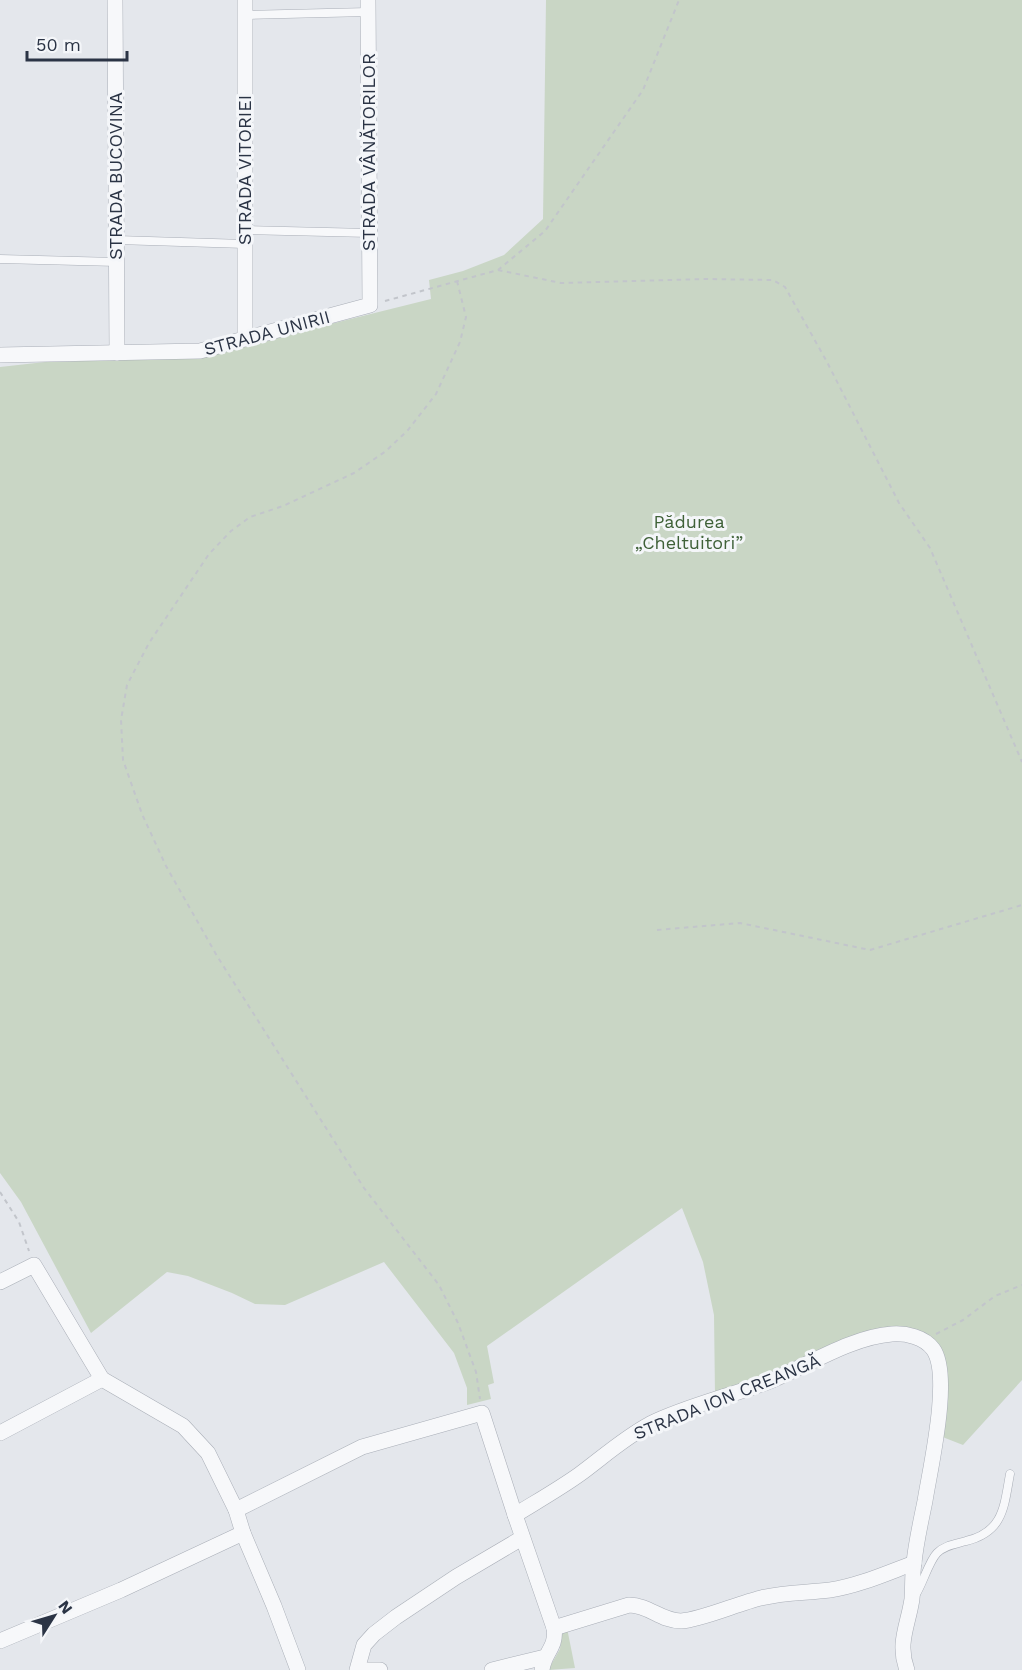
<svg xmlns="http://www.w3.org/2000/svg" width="1022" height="1670" font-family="'Work Sans',sans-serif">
<rect width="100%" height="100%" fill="#e4e7ec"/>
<g fill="#c9d6c5">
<polygon points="546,0 1022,0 1022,1380 963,1445 940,1436 945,1367 925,1335 836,1345 715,1395 714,1315 703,1262 682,1208 487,1346 494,1383 488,1385 491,1399 467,1405 467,1388 454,1353 384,1262 285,1305 255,1304 232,1293 188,1276 167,1272 91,1333 21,1202 0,1173 0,367 45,362 194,358 431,299 429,280 463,271 504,255 543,219"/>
<polygon points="567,1628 575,1668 548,1670 560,1649 562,1631"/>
</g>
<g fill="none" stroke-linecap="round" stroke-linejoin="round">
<defs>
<g id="service">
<polyline points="245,15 368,12"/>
<polyline points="245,230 369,233"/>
<polyline points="117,240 245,244"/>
<polyline points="0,259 117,262"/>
<path d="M916 1594C923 1583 929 1561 937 1553 945 1545 956 1544 966 1541 1004 1532 1004 1506 1010 1474"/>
</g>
<g id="minor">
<polyline points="115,0 117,353"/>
<polyline points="245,0 245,339"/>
<polyline points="0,355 200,351 370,305 368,0"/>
<polyline points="0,1282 34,1265 102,1379 183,1426 208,1453 236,1510 243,1533 274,1606 298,1670"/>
<polyline points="0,1433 102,1379"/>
<path d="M236 1510 362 1447 482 1413 515 1515 554 1628C557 1648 544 1652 542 1670"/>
<path d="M515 1515C536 1502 559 1489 580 1474 603 1457 624 1438 650 1424 686 1406 731 1396 770 1381 807 1366 851 1337 892 1334 906 1333 924 1337 933 1349 952 1375 930 1469 925 1501 921 1521 916 1542 914 1563 912 1575 913 1587 912 1599 908 1626 897 1643 907 1670"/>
<path d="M554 1628 629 1605C649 1605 661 1621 681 1621 701 1620 739 1603 761 1598 785 1592 806 1593 830 1590 858 1586 887 1573 914 1563"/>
<polyline points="0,1641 121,1590 243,1533"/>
<polyline points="357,1670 364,1645 374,1634 396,1617 456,1577 522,1538"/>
<polyline points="364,1670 380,1670"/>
<polyline points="492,1670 545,1657"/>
</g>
</defs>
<use href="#service" stroke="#a9aeb7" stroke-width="9"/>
<use href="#minor" stroke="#a9aeb7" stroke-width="16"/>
<g stroke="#c2c5cb" stroke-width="2" stroke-dasharray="4.5 4.5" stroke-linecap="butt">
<polyline points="498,270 561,283 704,279 773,280 785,287 827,362 899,503 930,548 1022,762"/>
<polyline points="457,281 466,317 460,342 436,394 408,430 386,451 354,473 283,506 250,517 231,531 209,554 149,643 127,685 121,720 123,760 142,814 166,866 217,956 364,1188 439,1285 458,1323 476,1372 480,1399"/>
<polyline points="385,301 498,270 545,231 643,90 679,0"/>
<polyline points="657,930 740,923 870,950 1022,905"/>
<polyline points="0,1192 19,1222 29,1251"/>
<polyline points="936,1334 963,1320 995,1296 1022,1285"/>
</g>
<use href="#service" stroke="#f7f8fa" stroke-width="8"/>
<use href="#minor" stroke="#f7f8fa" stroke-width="15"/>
</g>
<g text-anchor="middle" stroke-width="6" stroke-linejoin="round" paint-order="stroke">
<g font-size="18" fill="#2b3445" stroke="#f4f6f9">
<text transform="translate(369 152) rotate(-90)" y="6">STRADA VÂNĂTORILOR</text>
<text transform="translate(245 170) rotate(-90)" y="6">STRADA VITORIEI</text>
<text transform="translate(116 176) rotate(-90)" y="6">STRADA BUCOVINA</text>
<text transform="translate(267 333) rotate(-15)" y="6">STRADA UNIRII</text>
<text transform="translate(727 1397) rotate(-22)" y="6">STRADA ION CREANGĂ</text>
</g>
<g font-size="18" fill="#3f6138" stroke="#f4f6f9">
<text x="689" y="528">Pădurea<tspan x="689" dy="21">„Cheltuitori”</tspan></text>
</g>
</g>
<g transform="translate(54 1616) rotate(53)" stroke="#f4f6f9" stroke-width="4.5" paint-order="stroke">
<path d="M0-4.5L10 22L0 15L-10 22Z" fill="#2b3445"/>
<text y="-9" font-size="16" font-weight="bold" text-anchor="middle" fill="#2b3445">N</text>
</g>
<path d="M27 51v9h100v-9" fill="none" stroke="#2b3445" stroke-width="3"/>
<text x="36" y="51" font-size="18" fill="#2b3445" stroke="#f4f6f9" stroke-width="4.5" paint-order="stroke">50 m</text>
</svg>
